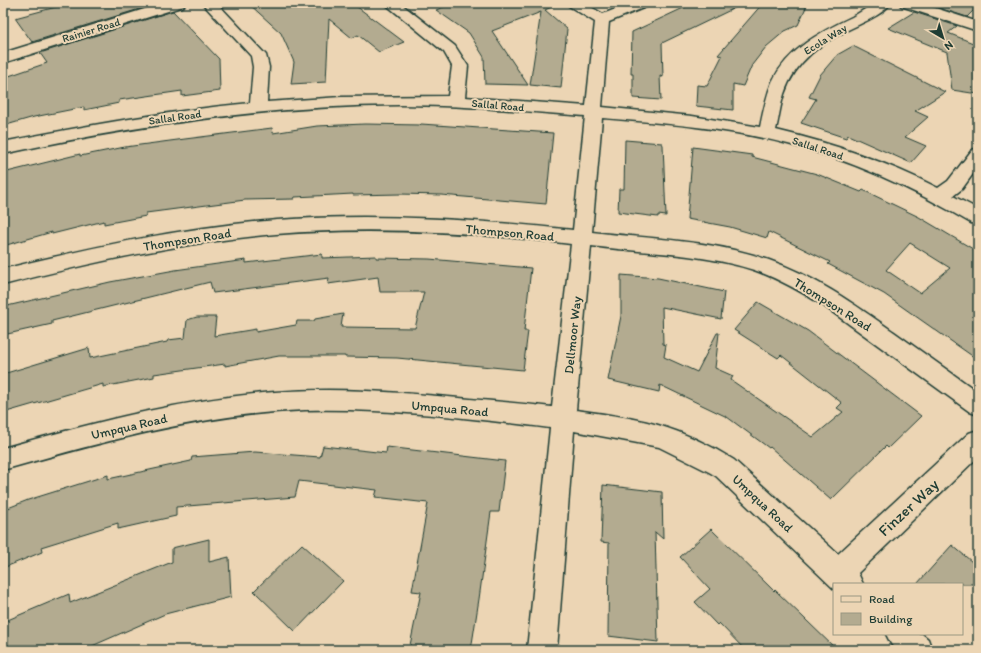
<svg xmlns="http://www.w3.org/2000/svg" width="981" height="653" font-family="Itim,sans-serif">
<rect width="100%" height="100%" fill="#ecd5b4"/>
<filter id="ink" filterUnits="userSpaceOnUse"><feTurbulence type="fractalNoise" baseFrequency=".025" numOctaves="2"/><feDisplacementMap in="SourceGraphic" scale="8" xChannelSelector="R" yChannelSelector="G"/><feConvolveMatrix kernelMatrix="1 2 1 2 8 2 1 2 1" color-interpolation-filters="sRGB"/></filter>
<g filter="url(#ink)">
<g fill="#b3ab90" stroke="#1f3d34" fill-rule="evenodd">
<polygon points="71,3 159,3 32,42 15,18"/>
<polygon points="248,3 352,3 404,42 379,52 358,35 352,38 329,19 326,82 291,84 294,62 281,33"/>
<polygon points="454,3 560,3 545,10 567,29 561,88 530,85 541,12 492,31 528,85 485,84 484,57 469,33 436,10"/>
<polygon points="694,3 745,3 662,43 663,77 660,76 661,100 633,98 633,74 631,74 632,32"/>
<polygon points="763,3 808,3 798,25 785,31 766,47 752,65 743,86 733,84 733,110 696,106 697,85 707,86 722,56 718,55"/>
<polygon points="978,3 978,6 967,17 926,4"/>
<polygon points="173,11 219,59 220,91 182,96 182,91 119,100 119,103 84,110 84,107 34,117 3,126 3,78 47,63 40,53"/>
<polygon points="914,12 957,26 948,33 978,45 978,94 952,90 947,52 888,28"/>
<polygon points="853,46 945,92 915,111 928,117 905,137 926,146 911,163 848,135 846,138 801,123 816,99 809,97 820,75 837,55"/>
<polygon points="365,124 420,125 421,124 553,133 546,204 441,195 400,194 353,195 353,194 295,197 294,199 245,200 146,213 146,216 104,224 104,221 52,234 52,232 3,246 3,173 80,154 80,156 125,147 185,139 272,128 273,133 317,126"/>
<polygon points="625,140 662,143 663,145 666,216 658,215 658,217 618,212 619,189 624,189"/>
<path d="M693 147 752 155V157L817 174 861 192 863 190 919 217 978 252V360L884 294 828 264 830 262 769 232 767 238 730 227 687 219ZM910 243 950 268 920 293 886 270Z"/>
<polygon points="322,254 322,258 376,256 376,258 429,259 531,268 524,331 528,331 523,370 397,358 345,357 345,356 279,356 225,366 225,364 154,374 154,377 103,387 103,384 3,413 3,374 89,348 90,358 167,342 168,340 185,338 187,320 197,317 216,317 214,336 256,329 256,332 296,325 297,321 314,321 315,319 343,314 341,327 415,328 424,292 380,292 378,277 328,284 329,278 213,293 210,282 52,321 52,324 3,335 7,306 110,282 175,270 246,260 246,263"/>
<polygon points="621,275 658,278 724,292 721,319 662,307 663,344 666,345 664,357 697,372 717,333 719,333 715,368 733,376 731,380 813,437 843,412 837,408 842,403 781,355 778,358 734,330 758,302 808,331 921,416 888,448 886,446 831,500 770,447 769,448 727,417 660,385 659,392 608,380 621,316"/>
<polygon points="323,446 386,453 387,447 505,461 499,512 491,512 479,599 471,650 409,650 421,592 412,591 428,503 375,497 377,490 299,481 295,497 176,507 176,516 118,529 118,523 41,547 42,552 3,568 3,510 28,500 108,475 108,479 191,461 192,457 255,452 320,457"/>
<polygon points="603,485 662,492 663,539 655,532 658,642 608,636 609,543 601,542"/>
<polygon points="711,529 774,591 775,590 837,650 745,650 719,623 717,625 695,602 710,589 680,557"/>
<polygon points="209,539 209,562 229,557 231,597 165,614 83,650 3,650 3,622 69,594 70,603 172,562 172,548"/>
<polygon points="302,544 343,581 295,631 254,591"/>
<polygon points="952,545 978,567 978,584 917,584"/>
</g>
<g fill="none" stroke-linecap="round" stroke-linejoin="round">
<defs>
<g id="street">
<polygon points="164,3 186,3 184,6 3,63 3,53"/>
<path d="M202 3H217L266 55 269 67 267 102 341 97 448 96 452 66 444 52 384 3H400L455 46 468 66 465 97 586 106 595 22 569 6 567 3H584L603 14 631 3H650L648 6 609 22 602 107 692 116 760 127C763 112 766 97 772 82 788 49 820 32 852 17 858 14 870 5 876 3 880 2 887 3 891 3 882 15 866 21 852 28 822 42 795 61 784 94 780 106 779 118 776 130 832 143 887 162 938 188L948 181 972 150 978 148V167L962 189 953 196 978 209V225L971 223C914 189 852 160 788 144 727 128 664 123 602 118L592 232C651 239 712 240 769 260 815 276 854 304 894 332 922 352 950 372 978 392V415L970 412 824 306C802 292 779 279 754 270 701 253 645 253 591 246L576 410C603 414 632 417 658 425 685 433 710 445 734 460L838 554 969 433 978 430V457L858 573 863 584H834V589L716 476 709 472 659 447 574 431 557 650H527L550 428C469 418 387 408 305 410 202 414 102 442 3 470V448C92 423 182 399 275 392 336 387 398 392 459 398 490 401 521 403 552 407L571 244C474 232 374 226 276 234 184 242 93 262 3 285V269C93 247 184 227 277 220 375 213 475 219 573 230L585 116C522 111 460 105 398 105 265 106 133 126 3 154V142C85 126 167 111 250 103L253 67 251 56Z"/>
<polygon points="899,3 920,3 978,22 978,31 901,6"/>
<polygon points="886,634 922,634 928,639 932,650 896,650 891,644"/>
</g>
</defs>
<use href="#street" stroke="#1f3d34" stroke-width="3"/>
<use href="#street" fill="#ecd5b4" fill-rule="evenodd"/>
</g>
</g>
<g text-anchor="middle" stroke-width="4" stroke-linejoin="round" paint-order="stroke">
<g font-size="11" fill="#1f3d34" stroke="#ecd5b4">
<text transform="translate(91 30) rotate(-17)" y="4">Rainier Road</text>
<text transform="translate(825 39) rotate(-32)" y="4">Ecola Way</text>
<text transform="translate(498 105) rotate(5)" y="4">Sallal Road</text>
<text transform="translate(175 117) rotate(-8)" y="4">Sallal Road</text>
<text transform="translate(818 148) rotate(18)" y="4">Sallal Road</text>
</g>
<g font-size="13" fill="#1f3d34" stroke="#ecd5b4">
<text transform="translate(510 232) rotate(5)" y="5">Thompson Road</text>
<text transform="translate(187 239) rotate(-9)" y="5">Thompson Road</text>
<text transform="translate(833 304) rotate(32)" y="5">Thompson Road</text>
<text transform="translate(572 335) rotate(-84)" y="5">Dellmoor Way</text>
<text transform="translate(450 408) rotate(5)" y="5">Umpqua Road</text>
<text transform="translate(129 426) rotate(-13)" y="5">Umpqua Road</text>
<text transform="translate(763 503) rotate(43)" y="5">Umpqua Road</text>
</g>
<g font-size="16" fill="#1f3d34" stroke="#ecd5b4">
<text transform="translate(908 507) rotate(-43)" y="6">Finzer Way</text>
</g>
</g>
<rect width="981" height="653" fill="none" stroke="#ecd5b4" stroke-width="16"/>
<rect x="8" y="8" width="965" height="637" fill="none" stroke="#1f3d34" stroke-width="1.5" filter="url(#ink)"/>
<rect x="833" y="583" width="130" height="52" fill="#ecd5b4" stroke="#9a9881"/>
<rect x="841" y="596" width="20" height="6" fill="#ecd5b4" stroke="#9a9881"/>
<text x="869" y="603" font-size="12" fill="#1f3d34">Road</text>
<rect x="841" y="613" width="20" height="12" fill="#b3ab90" stroke="#9a9881"/>
<text x="869" y="623" font-size="12" fill="#1f3d34">Building</text>
<g transform="translate(943 38) rotate(142)" stroke="#ecd5b4" stroke-width="3" paint-order="stroke">
<path d="M0-3L7 15L0 10L-7 15Z" fill="#1f3d34"/>
<text y="-6" font-size="11" font-weight="bold" text-anchor="middle" fill="#1f3d34">N</text>
</g>
</svg>
